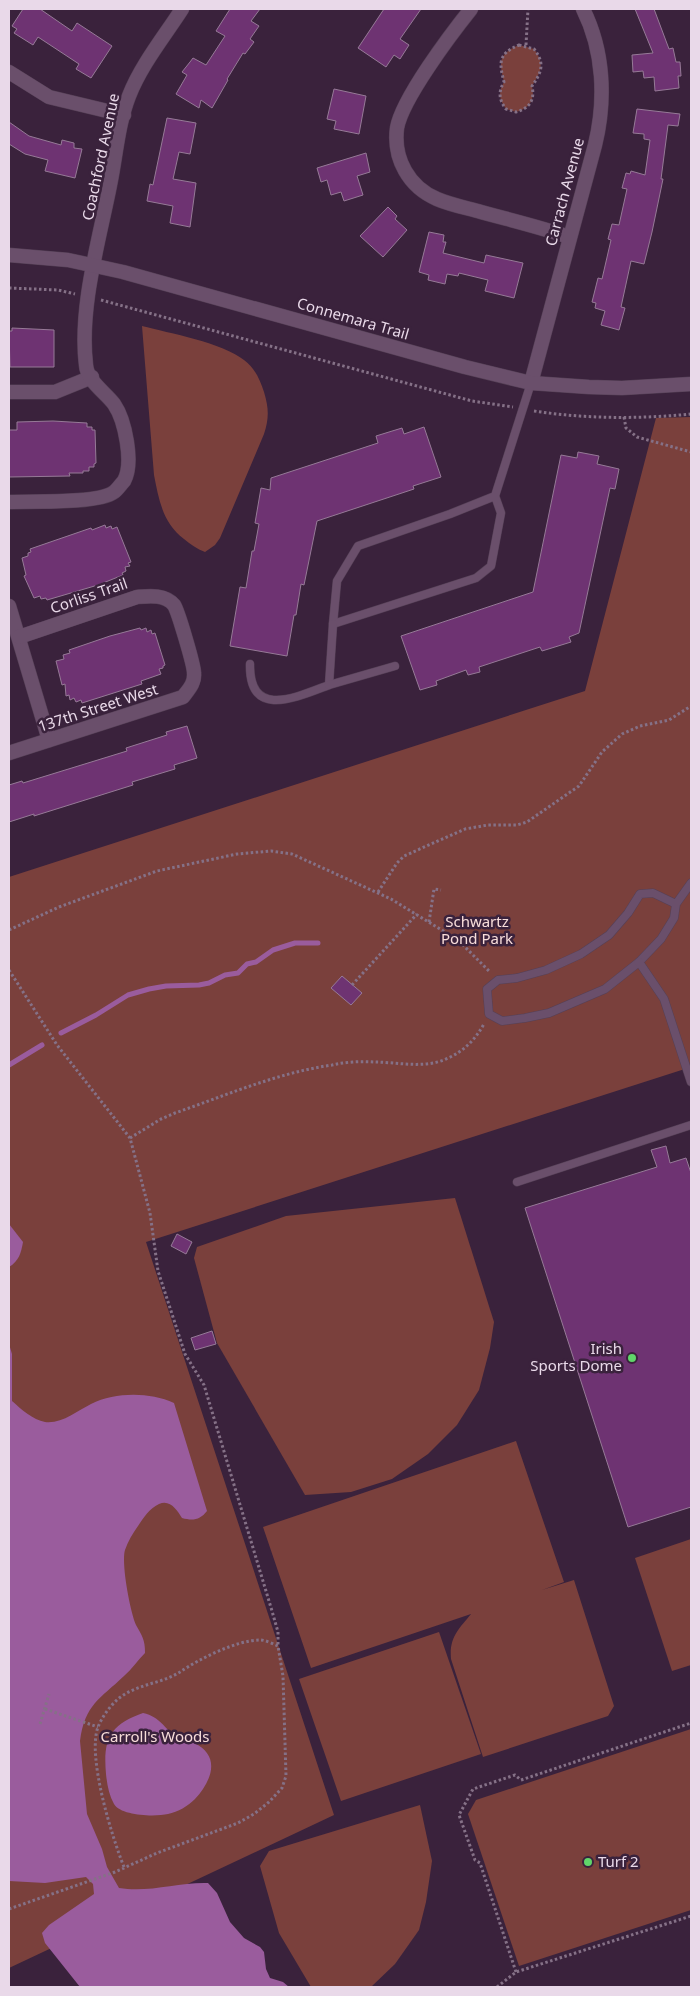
<svg xmlns="http://www.w3.org/2000/svg" width="700" height="1996" font-family="'Noto Sans',sans-serif">
<rect width="100%" height="100%" fill="#3a223c"/>
<g fill="#7a403c">
<path d="M519 45 534 49C545 63 541 72 532 86 535 100 530 108 516 112L506 109C499 100 498 92 504 82 499 62 498 54 519 45Z"/>
<path d="M142 326C169 333 223 343 244 360 255 368 260 380 264 392 269 409 269 418 264 434L220 538 215 545 205 552C197 549 190 544 184 539 163 523 159 501 154 475Z"/>
<polygon points="691,417 691,1067 146,1242 334,1815 9,1968 9,877 585,691 656,418"/>
<polygon points="455,1198 494,1322 490,1348 479,1390 457,1425 428,1454 392,1479 351,1492 305,1495 217,1343 194,1258 197,1247 286,1216"/>
<path d="M516 1441 564 1582 542 1590 574 1580 614 1706 608 1716 483 1757 451 1659C449 1637 459 1629 471 1614L311 1668 263 1527Z"/>
<polygon points="691,1539 691,1665 672,1671 635,1558"/>
<polygon points="439,1632 481,1754 341,1801 299,1679"/>
<polygon points="691,1729 691,1910 519,1966 468,1814 476,1800"/>
<polygon points="420,1805 432,1861 426,1902 419,1930 395,1964 371,1987 311,1987 279,1933 260,1866 269,1851"/>
</g>
<g fill="#9a5c9d">
<path d="M9 1224 23 1242C21 1253 19 1261 9 1267Z"/>
<path d="M9 1344 12 1354V1401C21 1409 33 1420 45 1422 62 1424 77 1411 91 1404 116 1392 149 1392 174 1403L207 1511C200 1520 193 1521 182 1518 177 1510 170 1499 159 1504 149 1509 144 1517 138 1526 133 1533 128 1541 125 1550 121 1563 130 1611 136 1625 142 1636 145 1639 145 1653 138 1660 132 1669 124 1676 100 1699 85 1704 80 1741L87 1814 102 1849 107 1867 119 1888C149 1893 178 1882 208 1883L217 1893 230 1922 244 1938 260 1947 264 1952 266 1969 270 1978 283 1982 289 1987H80L45 1943 42 1933 49 1925 94 1894 93 1884 86 1877 45 1883 9 1881Z"/>
<path d="M143 1713C161 1717 163 1728 176 1736 182 1739 188 1740 194 1743 222 1756 211 1782 195 1799 188 1806 178 1812 168 1814 155 1817 121 1816 114 1804 109 1795 107 1784 106 1774 103 1740 109 1725 143 1713Z"/>
</g>
<g fill="none" stroke-linecap="round" stroke-linejoin="round">
<g stroke="#9a5c9d" stroke-width="5">
<polyline points="61,1033 96,1015 128,995 149,989 166,986 199,985 209,983 225,975 238,973 247,964 256,962 273,950 295,943 318,943"/>
<polyline points="9,1065 42,1045"/>
</g>
</g>
<g fill="#6e3372" stroke="#967a97">
<polygon points="23,9 40,9 72,31 77,23 112,46 91,78 76,69 79,64 38,37 33,45 14,33 17,29 12,26"/>
<polygon points="230,9 260,9 251,21 259,26 250,39 254,42 245,54 243,53 227,79 228,80 212,108 201,100 199,108 176,94 187,75 182,72 190,62 193,58 206,65 225,36 216,31"/>
<polygon points="384,9 421,9 400,39 409,45 400,59 394,55 386,67 358,48"/>
<polygon points="635,9 654,9 669,49 673,48 676,62 680,62 681,76 678,76 679,88 655,91 654,77 644,78 643,71 633,72 632,55 653,53"/>
<polygon points="334,89 366,96 359,134 334,129 336,121 327,119"/>
<polygon points="637,109 680,114 678,126 668,125 661,179 663,179 652,232 644,264 631,261 621,307 625,308 619,330 601,325 605,311 595,308 596,303 592,302 598,278 602,279 611,240 608,239 612,224 619,225 627,189 622,188 626,173 630,174 631,171 645,175 650,140 644,139 644,134 633,133"/>
<polygon points="167,118 196,123 190,154 179,152 173,179 196,183 190,227 170,223 173,206 147,201 150,184 153,185"/>
<polygon points="9,122 29,136 61,145 62,140 74,143 74,148 82,149 75,178 45,171 48,160 25,154 9,144"/>
<polygon points="366,153 370,172 357,176 363,195 344,201 341,192 331,195 327,180 321,182 317,168"/>
<polygon points="388,207 397,216 395,219 407,230 383,257 360,236"/>
<polygon points="429,232 444,235 443,242 446,242 443,253 484,263 486,255 523,263 514,298 485,291 488,280 459,273 458,276 447,274 445,284 428,280 429,275 419,272"/>
<polygon points="12,328 54,330 54,367 10,367 9,331 12,331"/>
<polygon points="53,421 87,423 87,427 92,427 92,430 95,430 96,463 94,464 94,467 89,467 89,471 83,471 83,473 69,473 70,476 9,477 9,430 17,430 17,422"/>
<polygon points="424,427 441,477 413,486 414,489 317,521 304,585 301,584 296,615 294,615 287,656 230,646 240,587 246,588 252,551 254,551 259,524 255,523 261,488 270,490 271,478 378,443 376,436 402,428 404,434"/>
<polygon points="578,452 599,456 597,464 619,469 615,489 610,488 579,633 569,637 571,642 542,651 540,647 479,667 480,672 468,675 466,670 436,681 437,685 420,690 401,636 533,592 561,455 577,458"/>
<polygon points="105,525 106,528 111,526 112,529 117,527 131,562 128,563 130,566 125,567 126,571 122,573 123,575 98,585 47,600 46,598 41,599 40,596 34,598 24,576 26,575 22,558 28,556 28,553 31,552 30,549 91,528 92,530"/>
<polygon points="140,628 141,630 146,628 147,632 151,630 152,634 155,633 165,665 163,666 163,668 159,669 161,674 141,681 142,684 82,703 81,700 76,702 74,698 70,700 69,695 66,696 65,684 62,685 56,661 64,659 63,655 70,653 69,650 110,636"/>
<polygon points="187,726 197,758 174,765 175,769 132,782 133,785 34,816 34,814 9,822 9,785 22,781 23,783 127,751 126,748 167,735 166,732"/>
<polygon points="342,976 362,993 351,1005 331,988"/>
<polygon points="666,1146 670,1163 686,1158 691,1173 691,1507 628,1527 525,1208 657,1167 651,1150"/>
<polygon points="177,1234 192,1242 186,1254 171,1246"/>
<polygon points="212,1331 216,1344 195,1350 191,1338"/>
</g>
<g fill="none" stroke-linecap="round" stroke-linejoin="round">
<defs>
<g id="service">
<polyline points="495,496 450,514 358,546 337,581 333,624 476,578 491,566 501,513 495,496 531,383"/>
<path d="M250 664C249 720 297 697 329 685L333 624"/>
<polyline points="329,685 395,666"/>
<polyline points="676,904 653,893 640,894 628,913 609,935 581,954 546,970 517,978 498,980 487,989 489,1014 502,1021 525,1018 549,1013 605,989 639,962 661,939 674,918 676,904 691,883"/>
<polyline points="639,962 664,999 691,1082"/>
<polyline points="517,1182 691,1125"/>
</g>
<g id="minor">
<path d="M471 9C451 34 402 99 397 128 393 159 409 187 437 199 451 205 467 208 481 212 510 220 540 227 569 237"/>
<polyline points="9,72 49,97 124,115"/>
<path d="M531 383 595 145C606 100 604 51 583 9"/>
<polyline points="9,392 55,392 92,377"/>
<path d="M9 502C31 501 98 504 114 492 117 490 121 484 124 481 134 463 125 420 114 404 105 392 87 381 86 365 79 308 99 241 110 185 116 156 118 124 129 96 141 65 164 37 182 9"/>
<polyline points="9,606 49,740"/>
<path d="M9 753 183 697C189 689 195 683 194 673 194 665 178 611 174 605 165 594 149 596 137 597L19 637"/>
</g>
<polyline id="tertiary" points="9,255 68,260 123,272 465,367 531,383 589,387 622,388 691,384"/>
</defs>
<use href="#service" stroke="#554056" stroke-width="9"/>
<use href="#minor" stroke="#554056" stroke-width="15"/>
<use href="#tertiary" stroke="#554056" stroke-width="15"/>
<g stroke="#857187" stroke-width="3" stroke-dasharray="2.5 2.5" stroke-linecap="butt">
<path d="M519 45 534 49C545 63 542 72 532 86 535 100 530 108 516 112L506 109C499 100 498 92 504 82 499 62 498 54 519 45Z"/>
<polyline points="526,45 528,9"/>
<polyline points="9,288 58,290 75,294"/>
<polyline points="101,300 472,401 513,407"/>
<path d="M534 411C586 419 639 419 691 414"/>
<polyline points="624,417 626,428 637,437 691,452"/>
<polyline points="378,892 397,863 404,856 465,829 488,825 517,825 527,822 579,786 602,752 622,734 640,726 669,720 691,706"/>
<polyline points="429,922 434,889 441,890"/>
<polyline points="9,930 59,907 157,871 237,854 271,851 292,854 391,899 458,940 490,972"/>
<polyline points="9,970 57,1045 130,1138 150,1213 158,1271 185,1354 204,1385 272,1611 278,1632 278,1646"/>
<polyline points="352,985 417,914"/>
<path d="M130 1138 161 1119 175 1113C227 1095 277 1073 332 1065 345 1062 360 1061 374 1062 397 1062 424 1069 446 1059 463 1052 475 1040 484 1024"/>
<polyline points="45,1709 98,1727"/>
<polyline points="40,1724 49,1694"/>
<path d="M9 1909 115 1872 157 1853 238 1823 254 1814 269 1802 282 1788 286 1776 283 1676 278 1646C273 1644 266 1640 260 1640 237 1640 199 1659 180 1672 161 1684 136 1684 118 1699 110 1706 102 1717 98 1727 87 1757 112 1837 124 1867"/>
<polyline points="516,1972 480,1863 475,1860 459,1815 473,1789 515,1775 521,1780 691,1723"/>
<polyline points="497,1987 516,1972 691,1916"/>
</g>
<use href="#service" stroke="#6a4f6b" stroke-width="8"/>
<use href="#minor" stroke="#6a4f6b" stroke-width="14"/>
<use href="#tertiary" stroke="#6a4f6b" stroke-width="14"/>
</g>
<g fill="#60d56a" stroke="#3a223c" stroke-width="2">
<circle cx="632" cy="1358" r="5"/>
<circle cx="588" cy="1862" r="5"/>
</g>
<g text-anchor="middle" stroke-width="5" stroke-linejoin="round" paint-order="stroke">
<g font-size="15" fill="#e9d9e9" stroke="#3a223c">
<text transform="translate(101 157) rotate(-78)" y="5">Coachford Avenue</text>
<text transform="translate(565 192) rotate(-75)" y="5">Carrach Avenue</text>
<text transform="translate(353 319) rotate(16)" y="5">Connemara Trail</text>
<text transform="translate(89 596) rotate(-19)" y="5">Corliss Trail</text>
<text transform="translate(98 708) rotate(-18)" y="5">137th Street West</text>
</g>
<g font-size="15" fill="#f8ddda" stroke="#3a223c">
<text x="477" y="927">Schwartz<tspan x="477" dy="17">Pond Park</tspan></text>
<text x="155" y="1742">Carroll's Woods</text>
</g>
<g font-size="15" fill="#e9d9e9" stroke="#3a223c" text-anchor="end">
<text x="622" y="1354">Irish<tspan x="622" dy="17">Sports Dome</tspan></text>
<text x="598" y="1867" text-anchor="start">Turf 2</text>
</g>
</g>
<rect width="700" height="1996" fill="none" stroke="#e9d9e9" stroke-width="20"/>
</svg>
